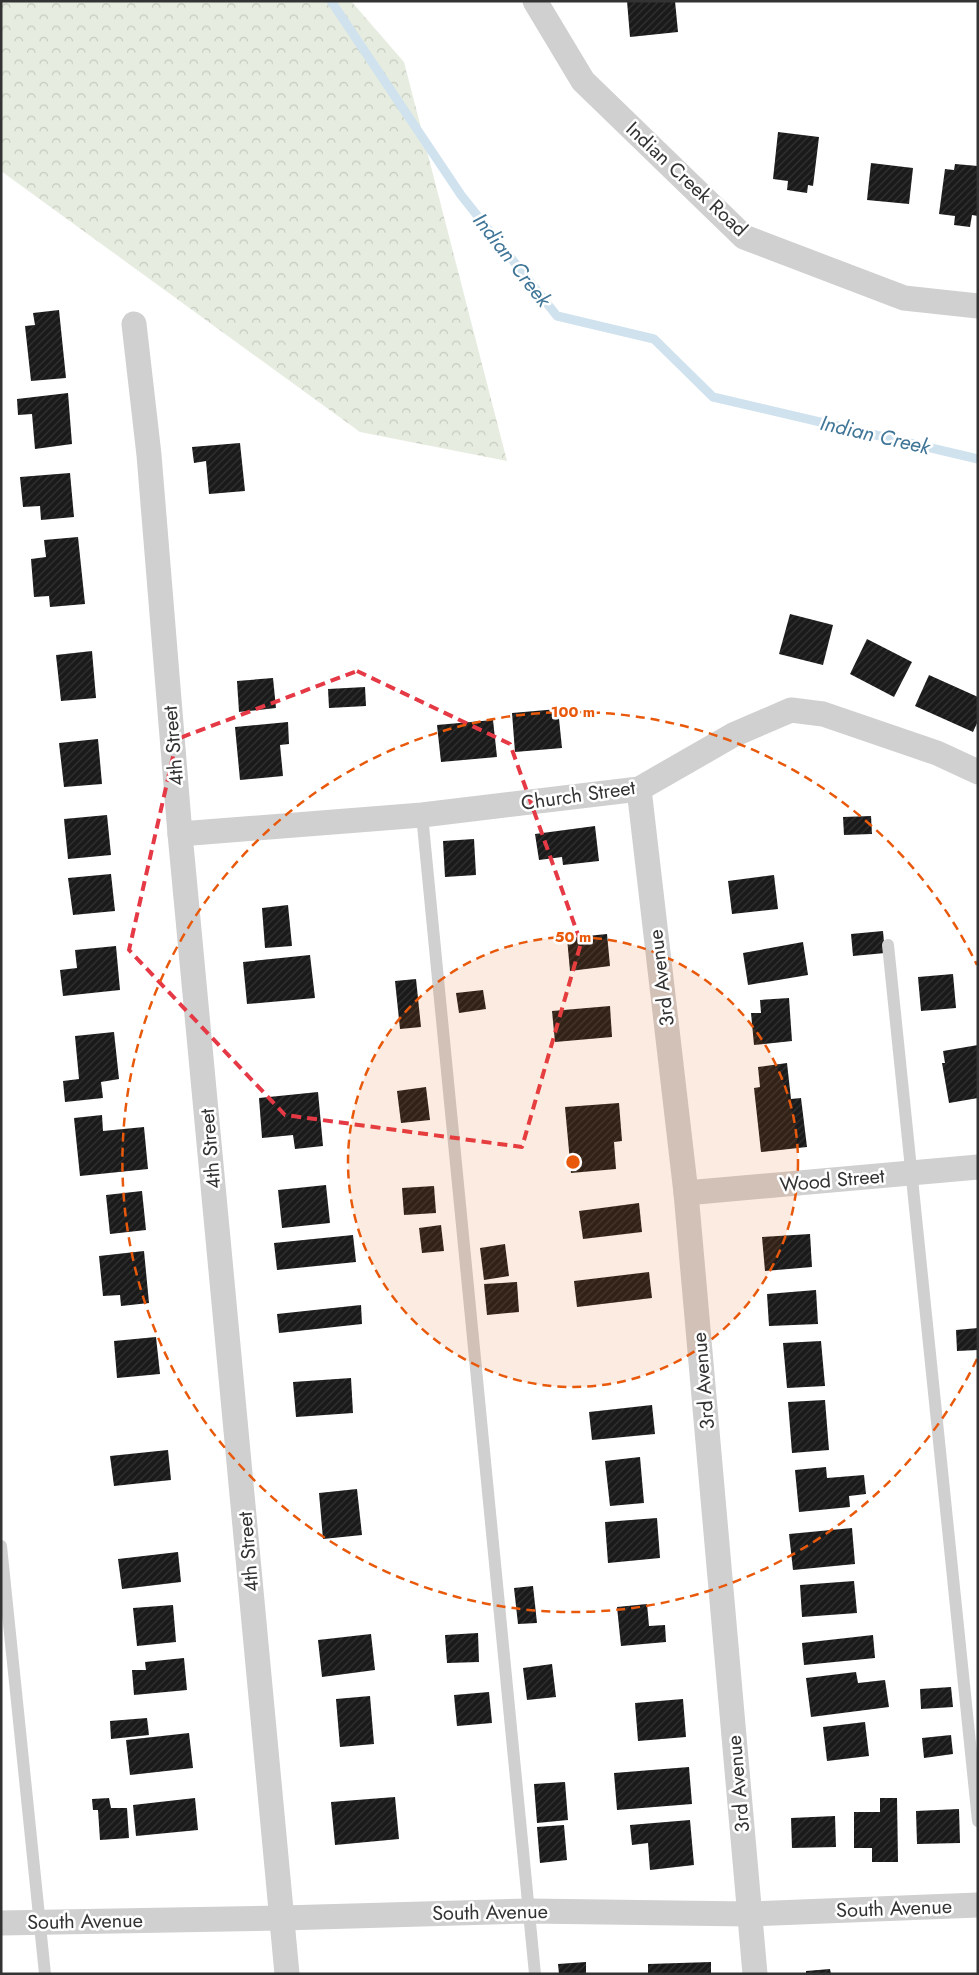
<svg xmlns="http://www.w3.org/2000/svg" width="979" height="1975" font-family="Jost,sans-serif">
<defs>
<pattern id="forest-crowns" width="20" height="18" patternUnits="userSpaceOnUse" patternTransform="scale(1.25)"><rect width="20" height="18" fill="#e6ecdf"/><path d="M2 6a3 3 0 1 1 6 0M12 15a3 3 0 1 1 6 0" fill="none" stroke="#c6cbc0"/></pattern>
<pattern id="building-hatch" width="6" height="6" patternUnits="userSpaceOnUse" patternTransform="scale(1.25)"><rect width="6" height="6" fill="#1a1a1a"/><path d="M-1 1l2-2M0 6l6-6M5 7l2-2" fill="none" stroke="#333"/></pattern>
</defs>
<rect width="100%" height="100%" fill="#fff"/>
<polygon fill="url(#forest-crowns)" points="1,1 351,1 404,62 507,461 360,432 1,171"/>
<g fill="none" stroke-linecap="round" stroke-linejoin="round">
<polyline stroke="#cfe2ee" stroke-width="9" points="331,1 461,195 557,316 654,339 713,397 978,459"/>
</g>
<g fill="url(#building-hatch)">
<polygon points="627,1 675,1 678,32 630,37"/>
<polygon points="778,132 819,137 813,186 808,185 807,193 787,190 788,181 773,179"/>
<polygon points="871,163 913,168 909,204 867,200"/>
<polygon points="955,164 978,166 978,216 972,215 970,227 954,225 955,216 939,214 945,169 954,170"/>
<polygon points="59,310 66,378 31,381 25,326 35,325 33,313"/>
<polygon points="68,393 72,444 35,449 32,414 18,415 17,399"/>
<polygon points="240,443 245,491 209,494 206,461 194,463 192,447"/>
<polygon points="70,473 74,517 41,520 40,506 23,507 20,477"/>
<polygon points="78,537 85,604 50,607 49,596 34,597 31,559 46,557 44,540"/>
<polygon points="790,614 833,625 823,665 779,654"/>
<polygon points="867,639 912,662 894,697 850,674"/>
<polygon points="92,651 96,698 61,701 56,655"/>
<polygon points="929,675 978,697 978,721 973,732 915,706"/>
<polygon points="273,678 276,708 239,712 237,681"/>
<polygon points="365,687 366,706 329,708 328,689"/>
<polygon points="558,709 562,748 515,752 512,713"/>
<polygon points="493,720 497,757 441,762 437,725"/>
<polygon points="288,722 289,744 280,745 283,776 240,780 235,727"/>
<polygon points="98,739 102,784 64,787 59,743"/>
<polygon points="107,815 111,855 68,859 64,819"/>
<polygon points="871,816 872,834 844,835 843,817"/>
<polygon points="595,826 599,861 563,865 562,857 539,860 535,834"/>
<polygon points="474,839 476,875 445,877 443,841"/>
<polygon points="111,874 115,911 73,915 68,878"/>
<polygon points="774,875 778,909 732,914 728,881"/>
<polygon points="288,905 292,946 265,948 262,908"/>
<polygon points="883,931 885,953 853,956 851,934"/>
<polygon points="607,934 610,966 570,971 567,938"/>
<polygon points="803,942 808,975 748,985 743,953"/>
<polygon points="116,946 120,990 63,996 60,970 77,968 75,950"/>
<polygon points="310,955 315,998 247,1004 243,962"/>
<polygon points="953,974 956,1008 921,1011 918,977"/>
<polygon points="416,979 421,1027 400,1029 395,981"/>
<polygon points="483,990 486,1009 459,1013 456,993"/>
<polygon points="789,998 792,1041 754,1045 751,1013 761,1013 760,1000"/>
<polygon points="610,1006 612,1037 555,1042 552,1011"/>
<polygon points="114,1032 119,1079 101,1082 103,1098 65,1102 63,1081 79,1079 75,1036"/>
<polygon points="978,1045 978,1098 949,1103 942,1063 945,1063 943,1051"/>
<polygon points="787,1063 791,1099 801,1098 807,1147 761,1152 754,1088 760,1087 758,1067"/>
<polygon points="426,1087 430,1120 401,1123 397,1091"/>
<polygon points="318,1092 323,1146 295,1149 293,1135 262,1138 259,1098"/>
<polygon points="619,1103 622,1141 614,1142 616,1169 571,1173 565,1107"/>
<polygon points="102,1115 103,1131 144,1127 148,1169 80,1176 74,1118"/>
<polygon points="326,1185 330,1223 282,1228 278,1190"/>
<polygon points="434,1186 436,1213 404,1215 402,1188"/>
<polygon points="142,1191 146,1230 110,1234 106,1195"/>
<polygon points="639,1203 642,1232 583,1239 579,1211"/>
<polygon points="441,1225 444,1251 422,1253 419,1228"/>
<polygon points="810,1234 812,1267 765,1271 762,1237"/>
<polygon points="353,1235 356,1262 277,1270 274,1243"/>
<polygon points="505,1244 509,1276 484,1280 480,1248"/>
<polygon points="144,1251 149,1303 121,1306 120,1295 103,1296 99,1256"/>
<polygon points="649,1272 652,1298 577,1307 574,1281"/>
<polygon points="517,1282 519,1312 487,1315 484,1284"/>
<polygon points="816,1290 818,1324 769,1326 767,1294"/>
<polygon points="361,1305 362,1324 279,1333 277,1314"/>
<polygon points="978,1328 978,1350 957,1351 956,1330"/>
<polygon points="156,1337 160,1374 117,1378 114,1341"/>
<polygon points="821,1341 825,1386 787,1388 783,1343"/>
<polygon points="351,1378 353,1413 296,1417 293,1382"/>
<polygon points="825,1400 829,1450 792,1453 788,1402"/>
<polygon points="652,1405 655,1434 592,1440 589,1412"/>
<polygon points="168,1450 171,1480 114,1486 110,1456"/>
<polygon points="640,1457 644,1503 610,1506 605,1461"/>
<polygon points="826,1467 827,1478 864,1475 866,1494 849,1496 850,1507 799,1512 795,1470"/>
<polygon points="357,1489 362,1535 323,1539 319,1493"/>
<polygon points="657,1518 660,1558 608,1563 605,1522"/>
<polygon points="852,1528 855,1564 793,1570 789,1534"/>
<polygon points="178,1552 181,1582 122,1589 118,1559"/>
<polygon points="854,1581 857,1613 802,1617 800,1585"/>
<polygon points="533,1586 537,1623 518,1624 514,1588"/>
<polygon points="647,1604 649,1626 665,1625 666,1642 621,1646 617,1607"/>
<polygon points="173,1605 176,1642 137,1646 133,1608"/>
<polygon points="478,1633 479,1662 447,1663 445,1635"/>
<polygon points="371,1634 375,1670 322,1677 318,1640"/>
<polygon points="873,1635 875,1658 804,1665 802,1643"/>
<polygon points="184,1658 187,1690 134,1695 132,1670 146,1670 145,1662"/>
<polygon points="552,1664 556,1697 527,1700 523,1668"/>
<polygon points="856,1672 858,1683 885,1680 889,1707 811,1717 806,1678"/>
<polygon points="951,1687 953,1707 921,1709 920,1689"/>
<polygon points="489,1692 492,1723 457,1726 454,1695"/>
<polygon points="370,1696 374,1744 340,1747 336,1699"/>
<polygon points="683,1699 686,1737 638,1741 635,1703"/>
<polygon points="147,1718 149,1735 111,1739 110,1721"/>
<polygon points="865,1722 869,1756 827,1761 823,1727"/>
<polygon points="189,1733 193,1768 130,1775 126,1740"/>
<polygon points="951,1735 953,1754 924,1758 922,1738"/>
<polygon points="689,1767 692,1804 617,1810 614,1773"/>
<polygon points="565,1782 568,1820 537,1823 534,1784"/>
<polygon points="395,1797 399,1839 335,1845 331,1802"/>
<polygon points="109,1798 111,1808 127,1808 129,1838 100,1840 98,1810 93,1810 92,1799"/>
<polygon points="195,1798 198,1830 136,1836 133,1805"/>
<polygon points="880,1798 897,1798 898,1862 872,1862 872,1848 854,1848 854,1812 880,1812"/>
<polygon points="959,1809 960,1843 917,1844 916,1811"/>
<polygon points="835,1816 836,1847 792,1848 791,1818"/>
<polygon points="690,1820 694,1865 650,1870 648,1843 632,1845 630,1825"/>
<polygon points="564,1825 567,1860 540,1863 537,1827"/>
<polygon points="586,1962 586,1974 559,1974 558,1964"/>
<polygon points="711,1962 711,1974 648,1974 648,1964"/>
<polygon points="830,1969 831,1974 806,1974 806,1971"/>
</g>
<g fill="none" stroke-linecap="round" stroke-linejoin="round">
<g stroke="#d0d0d0" stroke-width="12">
<polyline points="422,815 535,1974"/>
<polyline points="888,945 978,1821"/>
<polyline points="1,1546 45,1974"/>
</g>
<g stroke="#d0d0d0" stroke-width="25">
<polyline points="535,1 583,81 744,237 904,298 978,306"/>
<polyline points="134,324 149,455 180,834 287,1974"/>
<polyline points="639,789 686,1193 755,1974"/>
<polyline points="180,834 422,815 639,789 733,735 791,710 823,714 937,753 978,772"/>
<polyline points="686,1193 978,1167"/>
<polyline points="1,1923 282,1918 529,1911 749,1914 978,1905"/>
</g>
</g>
<path fill="none" stroke="#e63946" stroke-width="4" stroke-dasharray="10 6" stroke-linejoin="round" d="M357 671 510 744 581 943 522 1147 285 1115 129 950 177 739Z"/>
<circle cx="573" cy="1162" r="225" fill="#e8590c" fill-opacity=".12"/>
<g fill="none" stroke="#e8590c" stroke-width="2.5" stroke-dasharray="9 6">
<circle cx="573" cy="1162" r="225"/>
<path d="M977 1359A450 450 0 1 1 977 965"/>
</g>
<g text-anchor="middle" stroke-width="5" stroke-linejoin="round" paint-order="stroke">
<g font-size="20" fill="#333" stroke="#fff">
<text transform="translate(687 179) rotate(43)" y="7">Indian Creek Road</text>
<text transform="translate(173 746) rotate(-95)" y="7">4th Street</text>
<text transform="translate(578 795) rotate(-8)" y="7">Church Street</text>
<text transform="translate(661 978) rotate(-97)" y="7">3rd Avenue</text>
<text transform="translate(210 1149) rotate(-95)" y="7">4th Street</text>
<text transform="translate(832 1180) rotate(-5)" y="7">Wood Street</text>
<text transform="translate(703 1381) rotate(-95)" y="7">3rd Avenue</text>
<text transform="translate(248 1552) rotate(-95)" y="7">4th Street</text>
<text transform="translate(738 1784) rotate(-95)" y="7">3rd Avenue</text>
<text transform="translate(894 1908) rotate(-2)" y="7">South Avenue</text>
<text transform="translate(490 1912) rotate(-1)" y="7">South Avenue</text>
<text transform="translate(85 1921) rotate(-1)" y="7">South Avenue</text>
</g>
<g font-size="21" font-style="italic" fill="#3f7597" stroke="#fff">
<text transform="translate(512 260) rotate(52)" y="7">Indian Creek</text>
<text transform="translate(875 435) rotate(13)" y="7">Indian Creek</text>
</g>
</g>
<circle cx="573" cy="1162" r="8" fill="#e8590c" stroke="#fff" stroke-width="2.5"/>
<g font-size="15" text-anchor="middle" font-weight="bold" fill="#e8590c" stroke="#fff" stroke-width="5" stroke-linejoin="round" paint-order="stroke">
<text x="573" y="717">100 m</text>
<text x="573" y="942">50 m</text>
</g>
<rect width="979" height="1975" fill="none" stroke="#333333" stroke-width="5"/>
</svg>
